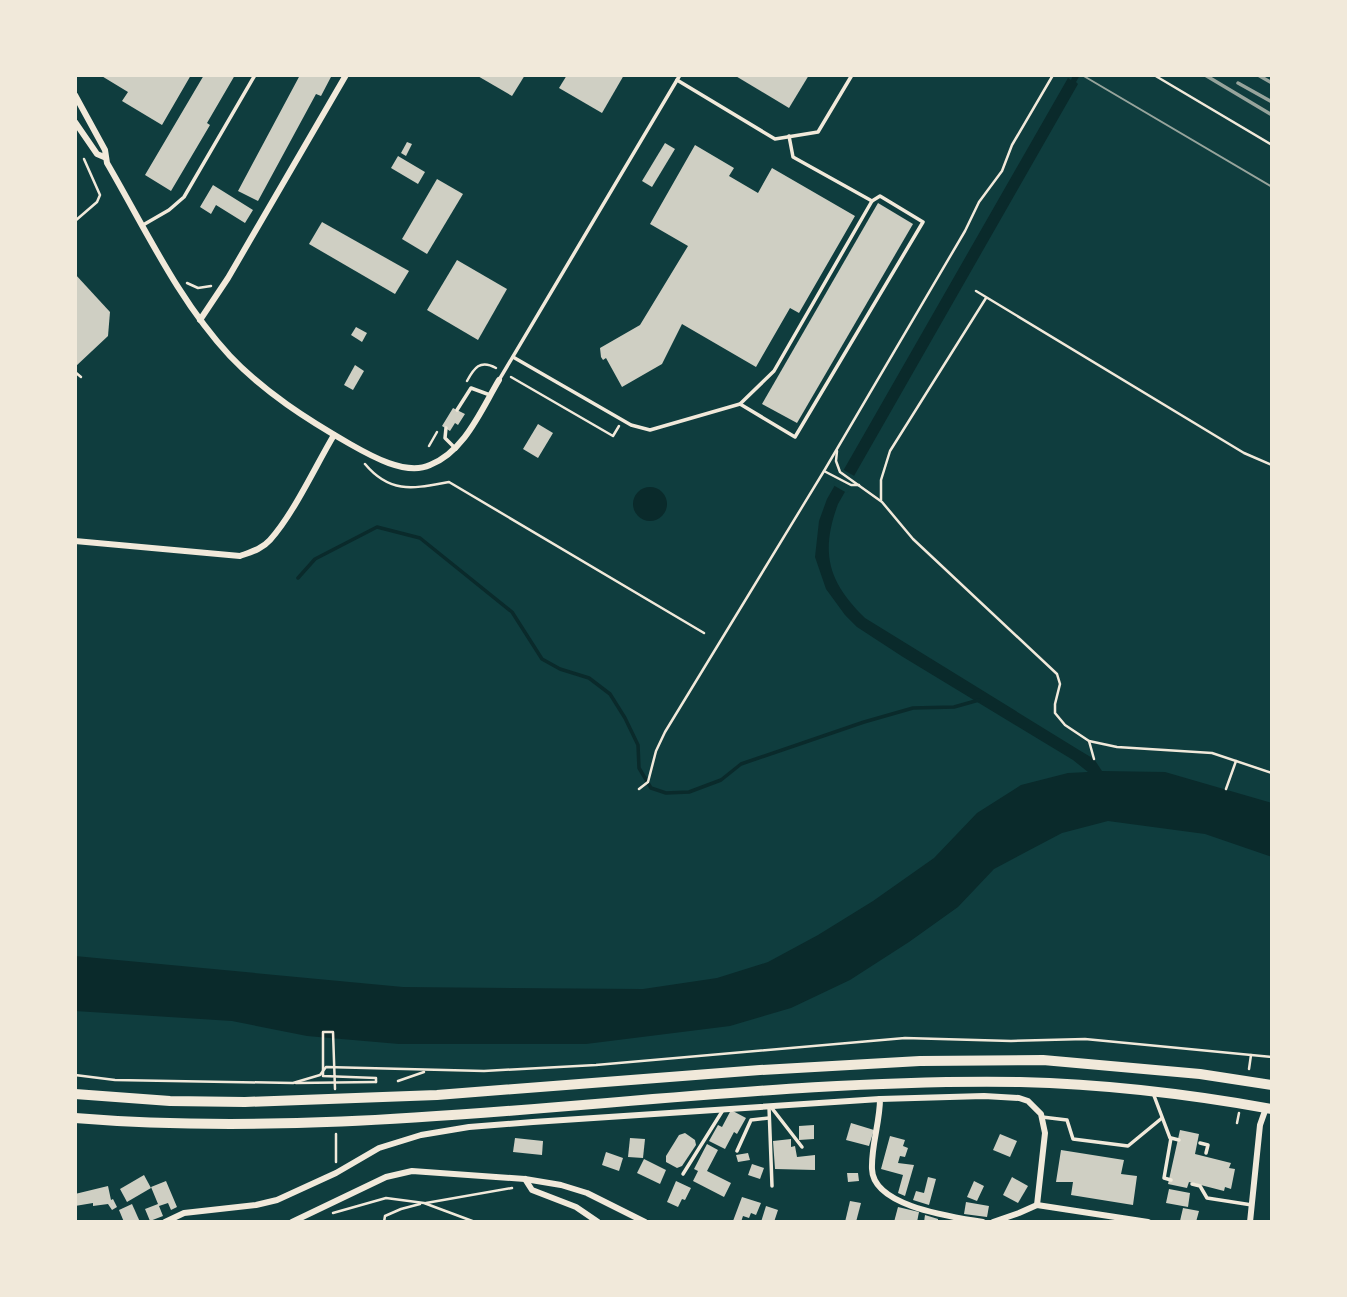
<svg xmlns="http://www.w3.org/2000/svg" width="1347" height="1297" font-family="Quicksand,sans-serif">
<rect width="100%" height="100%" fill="#0f3d3e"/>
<g fill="#0a2a2b">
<path d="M1073 75H1080L1076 82 1078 84 838 504C820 553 828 582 865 618L1079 750 1094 759 1102 771 1165 772 1272 803V857L1205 834 1108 821 1062 833 994 869 958 907 909 942 850 980 791 1008 730 1026 586 1044H399L307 1036 232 1021 75 1011V956L403 987 643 989 717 978 768 962 818 935 873 901 934 858 977 813 1021 785 1068 773 1088 772 1073 760 903 657 857 627 845 615 826 589 815 557 819 521 827 499 1068 78 1071 80Z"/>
<circle cx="650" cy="504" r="17"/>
</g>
<polygon fill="#0f3d3e" points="842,469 856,477 847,493 833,485"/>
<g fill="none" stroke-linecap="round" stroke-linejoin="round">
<polyline stroke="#0a2a2b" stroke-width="3.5" points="298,578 315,559 377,527 420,538 512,612 542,659 560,669 589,678 610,694 625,718 638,745 639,768 651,788 666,793 689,792 721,780 741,764 864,722 913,708 954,707 979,700"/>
</g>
<g fill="#cfcfc3">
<polygon points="100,75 191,75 162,125 122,101 128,92"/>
<polygon points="204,75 235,75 207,123 210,125 171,191 145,175"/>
<polygon points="300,75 332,75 321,96 316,94 258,201 238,191"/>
<polygon points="476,75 525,75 512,96"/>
<polygon points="567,75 624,75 602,113 559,88"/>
<polygon points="734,75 809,75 789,108"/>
<polygon points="407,142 412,144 406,156 401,153"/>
<polygon points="665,143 675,149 652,187 642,181"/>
<polygon points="695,145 734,168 729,176 758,193 772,168 855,216 799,313 790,308 756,367 682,324 662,364 622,387 606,358 603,360 601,357 600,348 640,325 688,246 650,224"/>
<polygon points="398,156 425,172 418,184 391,168"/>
<polygon points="437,179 463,194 427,254 402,239"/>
<polygon points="213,185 253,210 245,223 216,205 211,214 200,207"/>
<polygon points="878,203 913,224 797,423 762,404"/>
<polygon points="322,222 409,271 395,294 309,244"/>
<polygon points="457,260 507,289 478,340 427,310"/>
<polygon points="75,274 110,312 108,336 75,367"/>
<polygon points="356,327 367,333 362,342 351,335"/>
<polygon points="355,365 364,371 353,390 344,385"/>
<polygon points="453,408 465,414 458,425 455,423 450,431 442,426"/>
<polygon points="538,424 553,433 538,458 523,449"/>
<polygon points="731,1110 746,1118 737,1134 734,1132 725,1149 709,1141 718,1125 722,1127"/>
<polygon points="851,1123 874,1130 869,1146 846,1140"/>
<polygon points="814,1125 814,1139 799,1140 799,1126"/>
<polygon points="1180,1130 1199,1134 1195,1154 1231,1163 1229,1168 1235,1169 1231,1189 1225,1187 1224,1191 1189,1182 1187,1188 1168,1184"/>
<polygon points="685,1133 695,1140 696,1145 682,1166 677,1168 666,1162 666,1156 679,1135"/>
<polygon points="1000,1134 1017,1141 1010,1157 993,1150"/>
<polygon points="890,1136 905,1140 903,1146 908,1148 905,1157 900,1156 898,1163 914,1165 905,1196 898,1193 903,1175 881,1169"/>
<polygon points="515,1138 543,1141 542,1155 513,1152"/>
<polygon points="630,1138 645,1139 643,1158 628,1157"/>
<polygon points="791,1139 791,1147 795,1146 797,1157 815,1155 815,1170 775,1169 773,1141"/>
<polygon points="707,1144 718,1150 707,1171 731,1183 724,1197 693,1181 698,1171 694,1169"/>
<polygon points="1061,1150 1124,1160 1121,1174 1137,1176 1133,1205 1071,1195 1073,1182 1056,1182"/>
<polygon points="606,1152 623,1158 619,1171 602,1165"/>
<polygon points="748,1153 750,1160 738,1162 736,1155"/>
<polygon points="644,1159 666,1170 660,1184 637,1173"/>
<polygon points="752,1164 764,1168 760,1179 748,1175"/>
<polygon points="847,1173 858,1173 859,1181 848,1182"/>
<polygon points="144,1175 151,1188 127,1202 120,1189"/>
<polygon points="928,1177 936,1179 929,1205 913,1200 916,1191 924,1193"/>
<polygon points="1012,1177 1028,1186 1018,1203 1003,1195"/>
<polygon points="166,1181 177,1207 171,1210 168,1203 159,1206 163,1216 150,1221 145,1209 158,1204 151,1187"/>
<polygon points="676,1181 691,1188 685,1200 682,1199 678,1207 667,1202"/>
<polygon points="974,1181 984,1186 977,1201 967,1197"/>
<polygon points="108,1186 111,1200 113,1199 117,1207 112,1210 108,1204 93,1206 93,1203 75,1206 75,1194"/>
<polygon points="1169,1189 1190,1193 1188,1207 1166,1203"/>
<polygon points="742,1197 761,1203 756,1215 751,1213 749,1218 743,1216 741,1222 736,1222 733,1221"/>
<polygon points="850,1201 861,1203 856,1222 845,1222"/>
<polygon points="966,1202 989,1206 987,1217 964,1214"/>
<polygon points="132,1204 140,1222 124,1222 119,1210"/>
<polygon points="766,1206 778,1210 774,1222 761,1222"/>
<polygon points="898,1207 919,1212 917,1222 894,1222"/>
<polygon points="1183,1208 1199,1211 1196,1222 1180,1221"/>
<polygon points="925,1215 938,1219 938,1222 924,1222"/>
</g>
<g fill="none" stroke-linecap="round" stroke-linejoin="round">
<g stroke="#f1e9da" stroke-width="2.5">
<polyline points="1154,75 1272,145"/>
<polyline points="75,221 97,202 100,195 84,159"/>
<polyline points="187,283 198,288 211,286"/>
<polyline points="976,291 1244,453 1272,465"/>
<polyline points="75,372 81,377"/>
<polyline points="511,377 613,436 619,426"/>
<path d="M467 381C474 368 480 359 496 368"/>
<polyline points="429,446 437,432"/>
<polyline points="837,451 836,461 840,472 882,502 913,539 1057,674 1060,684 1055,704 1055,713 1065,725 1089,741 1117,747 1212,753 1272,773"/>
<path d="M365 464C391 495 415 488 449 482L704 633"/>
<polyline points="824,471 851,485 859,485"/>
<polyline points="881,500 881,480 890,451 986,298"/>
<polyline points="1089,741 1094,759"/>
<polyline points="639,789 648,782 656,751 665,732 824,471 965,231 979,202 1002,171 1012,145 1053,75"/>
<polyline points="1226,789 1236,761"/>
<polyline points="1249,1069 1251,1055"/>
<polyline points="75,1075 115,1080 293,1083 320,1075 326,1067 484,1071 596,1065 905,1038 1011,1041 1085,1039 1272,1057"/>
<polyline points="398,1081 424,1072"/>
<polyline points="296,1083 376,1082"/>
<polyline points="335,1089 333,1032 323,1032 323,1076 376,1078 376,1082"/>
<polyline points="1237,1123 1239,1113"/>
<polyline points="336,1134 336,1162"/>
<polyline points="426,1203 512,1188"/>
<polyline points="333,1213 386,1198 424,1203 475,1222"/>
<polyline points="384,1222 385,1216 401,1209 420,1204"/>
</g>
<g stroke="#f1e9da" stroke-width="3.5">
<polyline points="677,80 775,139 818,132 852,75"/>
<polyline points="143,225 169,210 184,197 255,75"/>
<polyline points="513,357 631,425 650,430 740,404 774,371 872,201 793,157 789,136"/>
<polyline points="499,380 680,75"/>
<polyline points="740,404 795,437 923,222 880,196 872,201"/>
<polyline points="457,410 471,388 490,395"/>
<polyline points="446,428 445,438 456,449"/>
<polyline points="1153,1093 1170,1138"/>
<polyline points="769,1107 772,1186"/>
<polyline points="771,1107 802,1147"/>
<polyline points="1042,1117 1067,1120 1073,1139 1128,1146 1162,1118"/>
<polyline points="1200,1143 1208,1145 1206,1153"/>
<polyline points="737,1151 751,1120 769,1118"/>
<polyline points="683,1174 723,1110"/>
<polyline points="1171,1180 1164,1178 1171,1138 1179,1140"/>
<polyline points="1192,1184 1200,1186 1207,1198 1252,1205"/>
</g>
<g stroke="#f1e9da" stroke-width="6">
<path d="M75 95 105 150 107 163C145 228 178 300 230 356 264 392 308 420 350 444 371 456 406 476 430 465 465 451 481 410 499 380"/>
<polyline points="75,122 97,154 104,157"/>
<polyline points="200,320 228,278 346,75"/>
<path d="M75 541 240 556C251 552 262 549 270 540 294 513 315 467 334 435"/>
<polyline points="525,1179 532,1190 576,1207 598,1222"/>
<polyline points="165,1222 184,1213 256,1205 277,1200 336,1173 379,1148 421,1135 469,1127 533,1122 880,1099"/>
<polyline points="292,1222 386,1177 412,1171 525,1179 561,1185 587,1193 645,1222"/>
<path d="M983 1222C954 1217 873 1207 872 1169 871 1146 880 1122 880 1099L984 1096 1019 1098 1028 1101 1041 1114 1045 1133 1037 1205"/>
<polyline points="993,1222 1019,1213 1037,1205 1148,1222"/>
<polyline points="1250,1222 1260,1125 1266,1108"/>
</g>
<g stroke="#f1e9da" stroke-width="10">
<polyline points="75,1094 170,1101 245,1102 437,1095 760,1070 920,1061 1043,1060 1200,1074 1272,1085"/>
<path d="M75 1118C390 1144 705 1077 1020 1082 1105 1084 1189 1094 1272 1109"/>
</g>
<polyline stroke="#97a49c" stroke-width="2" points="1082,75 1272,187"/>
<g stroke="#97a49c" stroke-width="3.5">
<polyline points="1205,75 1272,115"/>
<polyline points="1258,75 1272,83"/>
<polyline points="1238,83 1272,102"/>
</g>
</g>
<rect width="1347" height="1297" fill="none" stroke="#f1e9da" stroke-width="154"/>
</svg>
